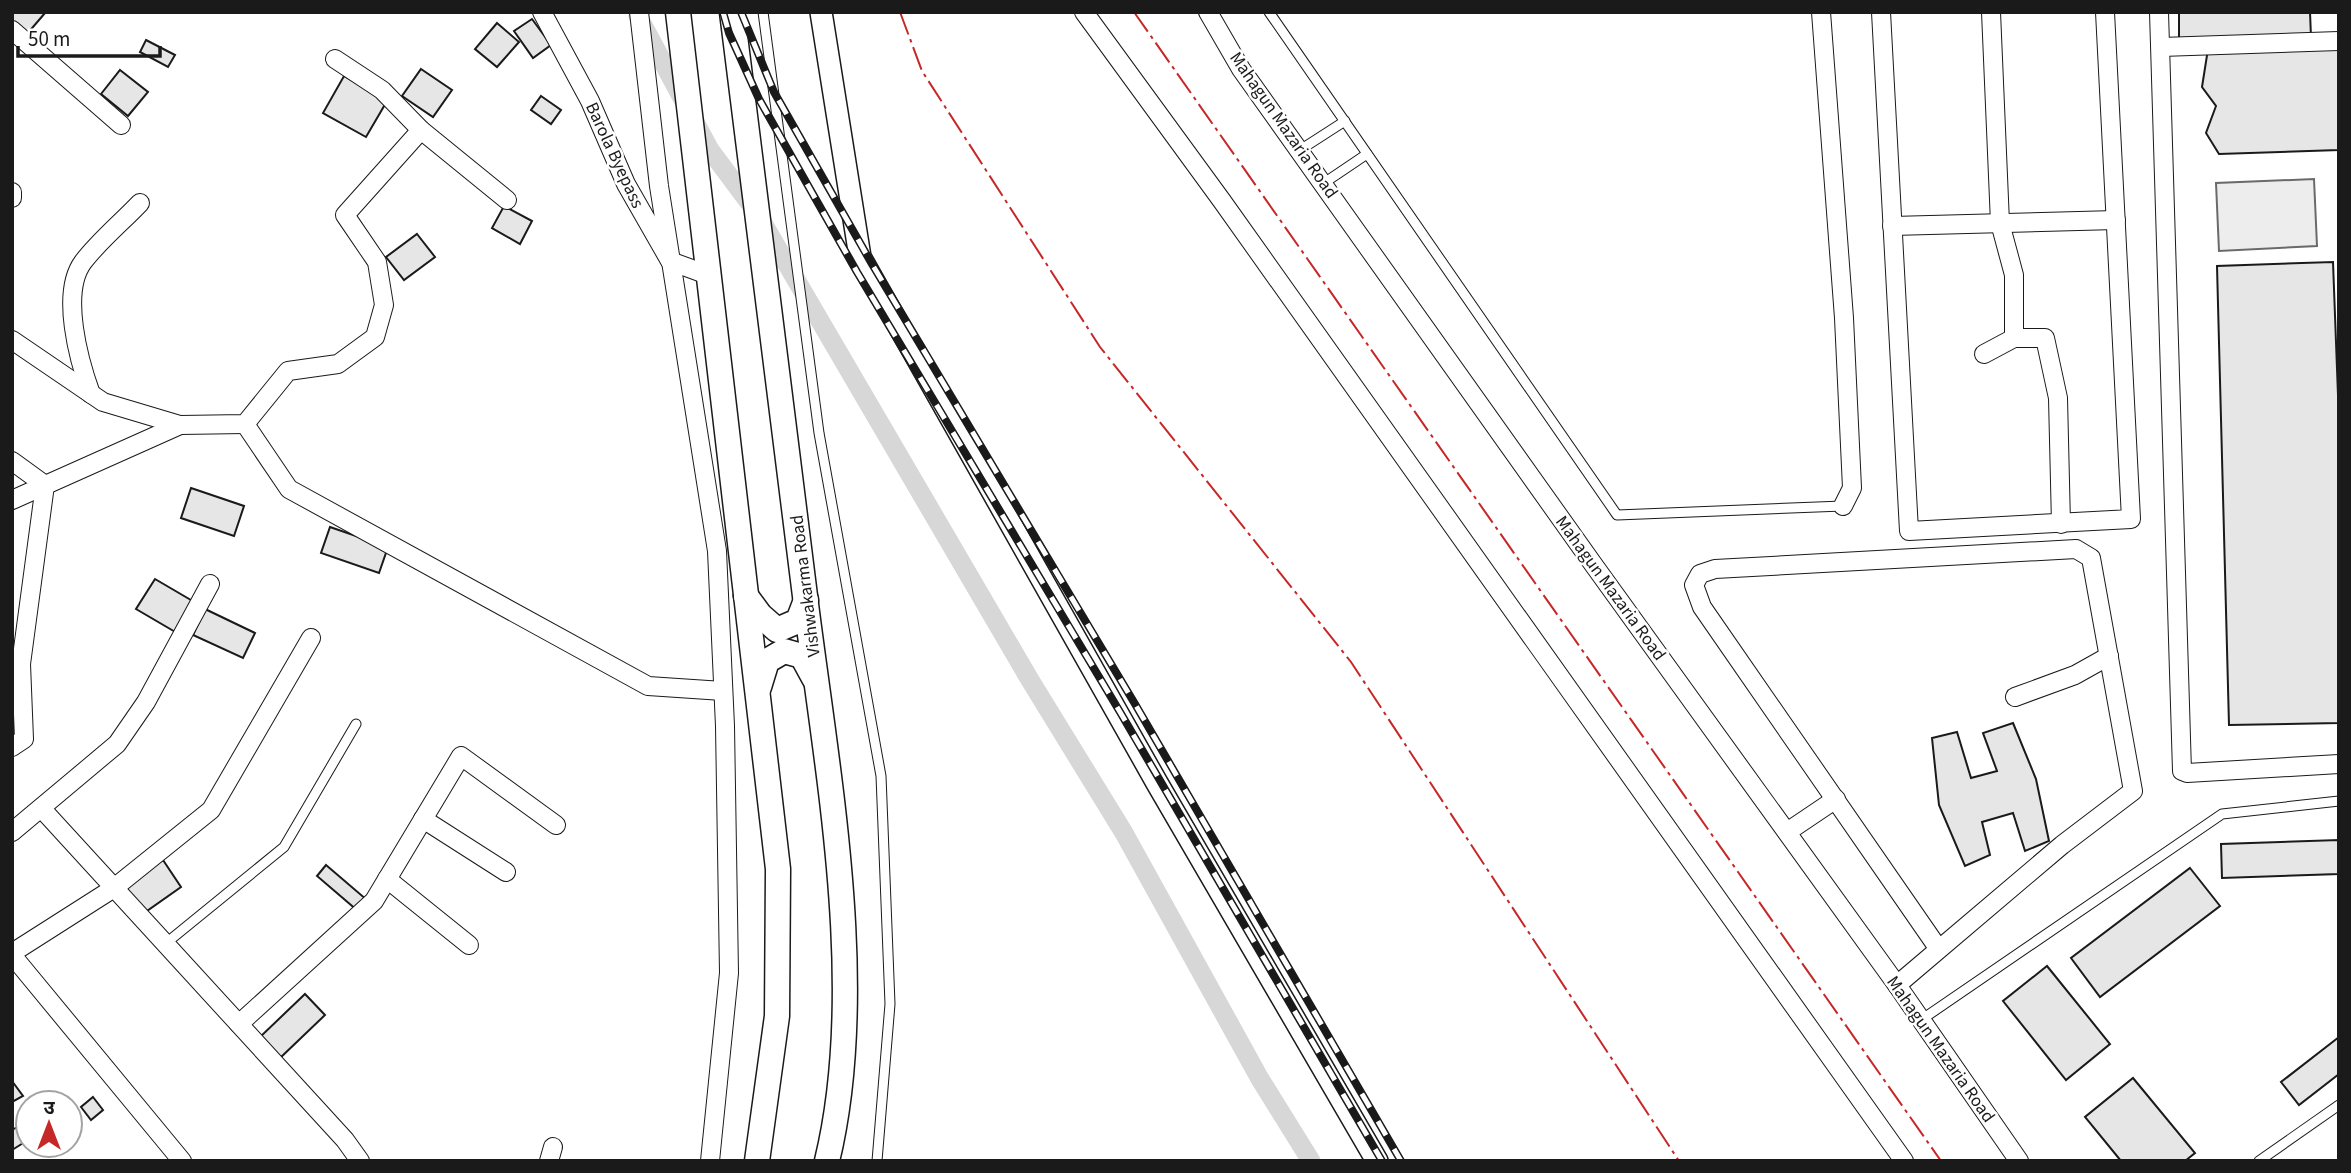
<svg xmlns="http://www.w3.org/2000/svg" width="2351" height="1173" font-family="'Source Sans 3','Noto Sans Devanagari',sans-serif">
<rect width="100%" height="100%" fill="#fff"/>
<polygon fill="#ededed" stroke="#6a6a6a" stroke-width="2" points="2314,179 2317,246 2219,251 2216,183"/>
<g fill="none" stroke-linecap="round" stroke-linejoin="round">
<polyline stroke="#d7d7d7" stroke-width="19" points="638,16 710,150 757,213 1030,680 1124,833 1260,1079 1311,1161"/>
</g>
<g fill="#e6e6e6" stroke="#1a1a1a" stroke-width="2">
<polygon points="12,12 44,12 45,13 27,34 12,22"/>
<polygon points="2179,12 2310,12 2311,37 2179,42"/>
<polygon points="532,19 551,45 533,58 514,31"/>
<polygon points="497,23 519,42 497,67 475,49"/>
<polygon points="146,40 175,55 168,67 140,52"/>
<polygon points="2339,44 2339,150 2219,154 2206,133 2216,106 2202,87 2208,49"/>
<polygon points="421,69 452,90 433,117 402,96"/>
<polygon points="120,70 148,92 128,116 101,94"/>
<polygon points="344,76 387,101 366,137 323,113"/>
<polygon points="541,96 561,110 551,124 531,110"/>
<polygon points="504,206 532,221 520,244 492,228"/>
<polygon points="417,234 435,257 404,280 386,257"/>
<polygon points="2333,262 2339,422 2339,723 2229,725 2217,266"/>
<polygon points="191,488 244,506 234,536 181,518"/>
<polygon points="330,527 388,547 379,573 321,553"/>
<polygon points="155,579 196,603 177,633 136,609"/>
<polygon points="205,609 255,633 243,658 193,635"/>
<polygon points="2013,723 2036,779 2049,841 2025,851 2013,813 1982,822 1990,855 1965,866 1939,805 1932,738 1957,732 1971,778 1997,771 1983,733"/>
<polygon points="2339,840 2339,874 2222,878 2221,844"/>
<polygon points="163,860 181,887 144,913 125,886"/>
<polygon points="326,865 367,900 358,911 317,876"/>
<polygon points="2190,868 2220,906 2100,997 2071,958"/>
<polygon points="2047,966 2110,1044 2066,1080 2003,1001"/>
<polygon points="305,994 325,1015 279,1059 259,1038"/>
<polygon points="2339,1037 2339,1074 2299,1105 2281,1082"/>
<polygon points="2133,1078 2195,1153 2185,1161 2121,1161 2085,1117"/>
<polygon points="12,1081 23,1096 12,1102"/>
<polygon points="93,1097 103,1110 91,1120 81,1107"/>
<polygon points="28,1121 28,1140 12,1150 12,1130"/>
</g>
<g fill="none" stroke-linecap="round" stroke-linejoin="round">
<defs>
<g id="service">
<polyline points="763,12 819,433 881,776 890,1004 877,1161"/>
<polyline points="1269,12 1617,515 1843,506"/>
<polyline points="1300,150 1345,121"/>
<polyline points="1324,183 1367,154"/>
<polyline points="165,944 284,847 356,724"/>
<polyline points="1921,1020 2222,814 2339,801"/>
<polyline points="2259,1161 2339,1105"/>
</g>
<g id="minor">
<polyline points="542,12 590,101 626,184 670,261 708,275"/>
<polyline points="639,12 659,186 717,551 725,726 729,973 710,1161"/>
<polyline points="1084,12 1222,201 1904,1161"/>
<polyline points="1208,12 1241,69 1593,564 1897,985 2019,1161"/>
<polyline points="1821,12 1844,318 1852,488 1843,506"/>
<polyline points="1881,12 1909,531 2131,519 2105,12"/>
<polyline points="1991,12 2000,223 2014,275 2014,338 2045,338 2058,398 2061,524"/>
<polyline points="2159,12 2182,771 2187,773 2339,764"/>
<polyline points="12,30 121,125"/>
<polyline points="2161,47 2339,41"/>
<polyline points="335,59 382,90 421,130 507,200"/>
<polyline points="12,192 12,198"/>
<polyline points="1892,226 2116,220"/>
<polyline points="12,340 103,402 180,425 245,424 288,371 338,364 375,337 384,305 377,262 345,215 421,130"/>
<polyline points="1984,354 2014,338"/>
<path d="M91 394C79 361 60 293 83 262 99 241 122 222 140 203"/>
<polyline points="245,424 289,489 648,686 723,691"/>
<polyline points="12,461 45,485 21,664 24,739 12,747"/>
<polyline points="12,500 180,425"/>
<polyline points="2015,697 2075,675 2109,656"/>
<polyline points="42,809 345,1140 360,1161"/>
<polyline points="423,819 506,872"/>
<polyline points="12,832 117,744 146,702 210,584"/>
<polyline points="1787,832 1836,799"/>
<polyline points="387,879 469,945"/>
<polyline points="12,953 114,888 211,810 311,638"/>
<polyline points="12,955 182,1161"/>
<polyline points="1897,985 2062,845 2133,791 2091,558 2076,549 1715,569 1700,574 1694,585 1702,607 1938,948"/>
<polyline points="239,1024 374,901 461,756 556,825"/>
<polyline points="549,1161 553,1147"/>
</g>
<polyline id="tertiary" points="821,12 860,257 1157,783 1377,1161"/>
<g id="secondary">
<polyline points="678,12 778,869 777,1016 757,1161"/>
<path d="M732 12C757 212 782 412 807 612 829 783 868 992 827 1161"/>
<polyline points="746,596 760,615 777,630 798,621 806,600"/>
<polyline points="759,687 767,661 784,651 802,656 814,678"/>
</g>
</defs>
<use href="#service" stroke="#1a1a1a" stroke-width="11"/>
<use href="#minor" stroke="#1a1a1a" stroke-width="20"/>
<use href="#tertiary" stroke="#1a1a1a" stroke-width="24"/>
<use href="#secondary" stroke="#1a1a1a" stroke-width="27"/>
<use href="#service" stroke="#fff" stroke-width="9"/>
<use href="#minor" stroke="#fff" stroke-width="18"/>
<use href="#tertiary" stroke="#fff" stroke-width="21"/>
<use href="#secondary" stroke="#fff" stroke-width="24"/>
<defs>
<g id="rail">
<polyline points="723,12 729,33 759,99 857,272 1120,712 1382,1161"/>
<polyline points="741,12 774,92 872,264 1135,704 1401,1161"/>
</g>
</defs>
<use href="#rail" stroke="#1a1a1a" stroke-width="8"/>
<use href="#rail" stroke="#fff" stroke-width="5" stroke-dasharray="16" stroke-linecap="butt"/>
<g stroke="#c62828" stroke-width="2" stroke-dasharray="24 5 3.5 5" stroke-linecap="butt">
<polyline points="900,12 922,71 1100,347 1351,662 1679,1161"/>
<polyline points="1134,12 1941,1161"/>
</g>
</g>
<g text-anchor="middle" stroke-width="5" stroke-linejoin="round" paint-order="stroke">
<g font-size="18" fill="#1a1a1a" stroke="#fff">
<text transform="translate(1284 125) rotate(55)" y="6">Mahagun Mazaria Road</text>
<text transform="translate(615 155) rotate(65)" y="6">Barola Byepass</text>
<text transform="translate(805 586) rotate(-97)" y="6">Vishwakarma Road</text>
<text transform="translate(1611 588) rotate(54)" y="6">Mahagun Mazaria Road</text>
<text transform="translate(1941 1049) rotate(55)" y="6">Mahagun Mazaria Road</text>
</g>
</g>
<rect width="2351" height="1173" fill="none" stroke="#1a1a1a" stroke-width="28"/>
<g transform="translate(49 1124)"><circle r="33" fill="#ffffff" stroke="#a3a3a3" stroke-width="2"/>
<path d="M0-5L12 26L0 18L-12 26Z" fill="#c62828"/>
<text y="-10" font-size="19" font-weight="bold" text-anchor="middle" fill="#1a1a1a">उ</text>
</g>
<path d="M18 46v10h142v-10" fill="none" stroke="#1a1a1a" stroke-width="3.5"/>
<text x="28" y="46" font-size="21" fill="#1a1a1a" stroke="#ffffff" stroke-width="5" paint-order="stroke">50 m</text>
</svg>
